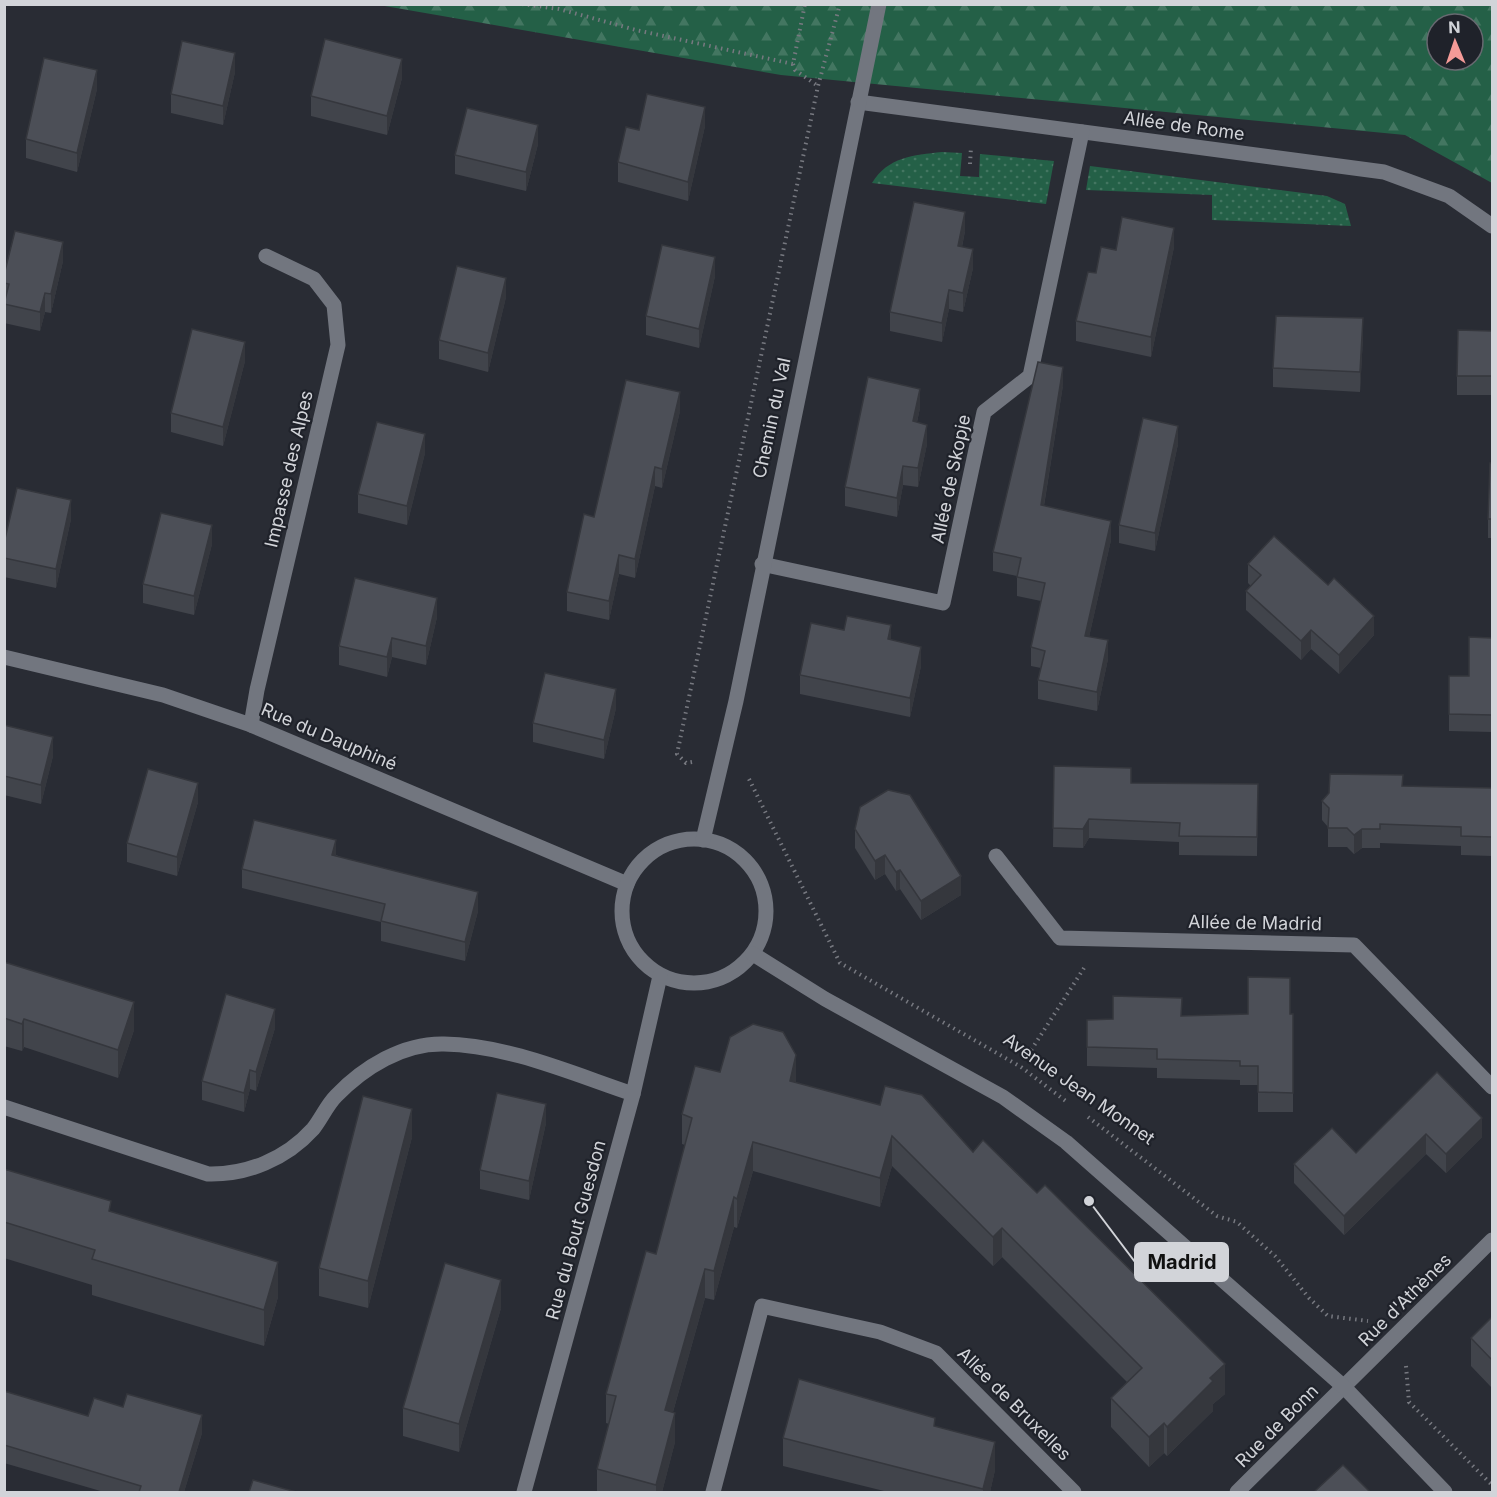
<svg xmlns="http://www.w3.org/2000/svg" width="1497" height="1497" font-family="Inter,sans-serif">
<defs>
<pattern id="grass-dots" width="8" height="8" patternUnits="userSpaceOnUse" patternTransform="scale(1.5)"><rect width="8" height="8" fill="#246047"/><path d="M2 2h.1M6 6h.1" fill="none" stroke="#437661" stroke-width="1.8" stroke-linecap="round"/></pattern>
<pattern id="forest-firs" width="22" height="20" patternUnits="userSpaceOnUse" patternTransform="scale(1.5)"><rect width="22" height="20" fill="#246047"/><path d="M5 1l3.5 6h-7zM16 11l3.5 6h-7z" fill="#437661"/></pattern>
</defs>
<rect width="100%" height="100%" fill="#292c34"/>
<g fill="url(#grass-dots)">
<path d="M942 152 962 153 960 176 979 177 980 154 1054 161 1046 204 872 183C888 157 913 155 942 152Z"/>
<polygon points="1090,166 1327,196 1345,204 1351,226 1212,220 1212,195 1086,190"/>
</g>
<path fill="url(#forest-firs)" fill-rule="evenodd" d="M379 5H1492V183L1405 135 781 75ZM1437 24H1473V60H1437Z"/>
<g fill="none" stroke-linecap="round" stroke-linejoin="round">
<g stroke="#777980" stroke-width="4" stroke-dasharray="1.5 4.5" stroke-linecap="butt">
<polyline points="522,4 559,9 636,30 793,64 805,4"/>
<polyline points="793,64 795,70 818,86"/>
<polyline points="970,164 971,147"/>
<polyline points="692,762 686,763 677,754 818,86 840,4"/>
<polyline points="749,779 840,963 1021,1067 1067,1102"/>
<polyline points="1028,1055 1084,968"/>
<polyline points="1088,1117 1217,1216 1237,1222 1275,1256 1309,1298 1328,1316 1368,1321"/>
<polyline points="1406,1366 1409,1402 1492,1485"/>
</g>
<g stroke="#72767f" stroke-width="15">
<polyline points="858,102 1384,172 1449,196 1492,226"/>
<polyline points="762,564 943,603 984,412 1030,376 1082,132"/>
<polyline points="251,725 257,690 338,345 334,305 314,279 266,256"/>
<polyline points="996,856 1060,938 1354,945 1492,1087"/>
<path d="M4 1107 208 1174C247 1175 286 1159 313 1129 321 1119 327 1105 336 1096 364 1067 403 1043 444 1044 508 1045 573 1074 633 1094"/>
<polyline points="713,1492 762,1306 880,1332 936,1353 1074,1492"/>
<polyline points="1237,1492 1492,1240"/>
</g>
<g stroke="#72767f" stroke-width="15">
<polyline points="4,657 163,695 251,725 627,884"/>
<circle cx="694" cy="911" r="72"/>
<polyline points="703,840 736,701 879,4"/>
<polyline points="753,954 825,999 1003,1097 1066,1142 1344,1387 1445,1492"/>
<polyline points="524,1492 633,1094 660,976"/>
</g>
</g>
<g fill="#41444b">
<polygon points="235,72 223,125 171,113 171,94"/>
<polygon points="402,78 387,135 311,116 311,96"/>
<polygon points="97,89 77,172 26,158 26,139"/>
<polygon points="705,126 688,201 618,182 618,162 639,130"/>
<polygon points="538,144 526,191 455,174 455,155"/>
<polygon points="965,231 962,247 973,268 963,312 949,309 942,342 890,331 890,312"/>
<polygon points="1174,247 1151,357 1076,341 1076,321 1096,273 1116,250"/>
<polygon points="63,261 51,313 45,312 40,331 4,323 4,275"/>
<polygon points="715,276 699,348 646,335 646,316"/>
<polygon points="506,297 488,372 439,359 439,340"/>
<polygon points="1492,331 1492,395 1457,395 1457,376"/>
<polygon points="1363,337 1360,392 1273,387 1273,368"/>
<polygon points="245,361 223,446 171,432 171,413"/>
<polygon points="1063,385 1044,506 1111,540 1089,637 1108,659 1097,711 1038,699 1038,680 1041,668 1031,666 1031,647 1041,601 1017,596 1017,576 993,571 993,552"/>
<polygon points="920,408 917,422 927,444 918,487 903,485 897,517 845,506 845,487"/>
<polygon points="680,411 662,488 655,486 635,578 619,574 609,620 567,611 567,592"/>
<polygon points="1178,444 1155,551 1119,543 1119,525"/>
<polygon points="425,453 407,525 358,513 358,494"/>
<polygon points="1492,463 1492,538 1488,538 1488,519"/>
<polygon points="71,519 56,588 4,577 4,543"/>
<polygon points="212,544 194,615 143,603 143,584"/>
<polygon points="1248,564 1374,635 1339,674 1311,649 1301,660 1246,610 1246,591 1251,586 1248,583"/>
<polygon points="437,617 426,665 392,657 387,677 339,665 339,646"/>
<polygon points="1492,638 1492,732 1449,731 1449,676 1469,676"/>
<polygon points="891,640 921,666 910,717 800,694 800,675"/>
<polygon points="616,708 604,759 533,742 533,723"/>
<polygon points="4,725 53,756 41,804 4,795"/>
<polygon points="1054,766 1131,783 1258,784 1257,856 1179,855 1179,842 1089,838 1083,848 1053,847"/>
<polygon points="1403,786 1492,788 1492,856 1461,855 1461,846 1380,843 1380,848 1362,848 1354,854 1347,847 1328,847 1328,827 1322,820 1322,801"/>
<polygon points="198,802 177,876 127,862 127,843"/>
<polygon points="855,829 961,895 921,920 900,889 896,891 885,874 875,880 855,848"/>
<polygon points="336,855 478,911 465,961 381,941 381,922 242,888 242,869"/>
<polygon points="4,962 134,1030 118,1078 24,1047 22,1051 4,1046"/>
<polygon points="1290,1014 1293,1014 1293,1112 1258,1112 1258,1085 1240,1085 1240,1080 1157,1078 1157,1068 1087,1066 1087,1020"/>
<polygon points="275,1028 256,1091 250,1089 244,1112 202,1100 202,1081"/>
<polygon points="720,1072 796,1083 973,1152 1225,1394 1213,1404 1213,1411 1167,1456 1164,1453 1149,1467 1111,1427 1111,1398 1127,1382 1002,1257 993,1266 892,1166 880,1207 753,1171 737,1228 734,1227 714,1300 705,1298 673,1412 675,1442 662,1492 597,1492 597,1469 609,1424 606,1423 606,1394 656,1254 685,1145 682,1144 682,1114"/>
<polygon points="1437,1072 1482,1137 1446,1173 1426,1154 1344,1235 1294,1183 1294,1164 1356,1153"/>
<polygon points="546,1123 529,1200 480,1189 480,1170"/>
<polygon points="412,1137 368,1308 319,1296 319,1268"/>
<polygon points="4,1169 111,1212 278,1297 264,1346 92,1295 92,1285 4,1258"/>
<polygon points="501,1308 459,1452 403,1436 403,1408"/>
<polygon points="1492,1317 1492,1388 1471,1366 1471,1338"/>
<polygon points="4,1391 88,1416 202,1433 184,1492 104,1492 4,1463"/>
<polygon points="935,1426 995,1470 990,1492 888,1492 783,1466 783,1438"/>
</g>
<g fill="#35373d">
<polygon points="235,53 235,72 223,125 223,106"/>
<polygon points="402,59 402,78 387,135 387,116"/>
<polygon points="97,70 97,89 77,172 77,153"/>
<polygon points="705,107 705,126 688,201 688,182"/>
<polygon points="538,125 538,144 526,191 526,172"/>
<polygon points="965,212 965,231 958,265 958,246"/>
<polygon points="1174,228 1174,247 1151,357 1151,337"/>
<polygon points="63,242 63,261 51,313 51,294"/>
<polygon points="973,249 973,268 963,312 963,293"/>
<polygon points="715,257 715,276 699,348 699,329"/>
<polygon points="506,278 506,297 488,372 488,353"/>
<polygon points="949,290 949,309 942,342 942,323"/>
<polygon points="45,293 45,312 40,331 40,312"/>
<polygon points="1363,318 1363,337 1360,392 1360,372"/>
<polygon points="245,342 245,361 223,446 223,427"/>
<polygon points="1063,367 1063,385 1041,524 1041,505"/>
<polygon points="920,389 920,408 913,440 913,421"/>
<polygon points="680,392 680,411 662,488 662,469"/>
<polygon points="927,425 927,444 918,487 918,468"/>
<polygon points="1178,426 1178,444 1155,551 1155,533"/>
<polygon points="425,434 425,453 407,525 407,506"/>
<polygon points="903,466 903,485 897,517 897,498"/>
<polygon points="655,467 655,486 635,578 635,559"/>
<polygon points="71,500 71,519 56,588 56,569"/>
<polygon points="1111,521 1111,540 1085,655 1085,636"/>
<polygon points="212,525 212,544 194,615 194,596"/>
<polygon points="619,555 619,574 609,620 609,601"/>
<polygon points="437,598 437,617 426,665 426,646"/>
<polygon points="1374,616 1374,635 1339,674 1339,655"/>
<polygon points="891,625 891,644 888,639"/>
<polygon points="1311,630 1311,649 1301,660 1301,641"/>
<polygon points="392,638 392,657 387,677 387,657"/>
<polygon points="1108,640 1108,659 1097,711 1097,692"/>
<polygon points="921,647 921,666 910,717 910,698"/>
<polygon points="616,689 616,708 604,759 604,740"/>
<polygon points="53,737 53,756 41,804 41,785"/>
<polygon points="198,783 198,802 177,876 177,857"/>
<polygon points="1089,819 1089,838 1083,848 1083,829"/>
<polygon points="1362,829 1362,848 1354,854 1354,835"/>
<polygon points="336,840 336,859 332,855"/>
<polygon points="885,855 885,874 875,880 875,861"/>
<polygon points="900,870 900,889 896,891 896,872"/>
<polygon points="961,876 961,895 921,920 921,901"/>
<polygon points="478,892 478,911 465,961 465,942"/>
<polygon points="134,1002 134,1030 118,1078 118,1050"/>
<polygon points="275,1009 275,1028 256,1091 256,1072"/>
<polygon points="24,1019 24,1047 22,1051 22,1024"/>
<polygon points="796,1055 796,1085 790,1081"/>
<polygon points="250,1070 250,1089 244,1112 244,1093"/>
<polygon points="546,1104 546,1123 529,1200 529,1181"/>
<polygon points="412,1109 412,1137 368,1308 368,1281"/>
<polygon points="1482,1118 1482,1137 1446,1173 1446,1154"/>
<polygon points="1426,1134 1426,1154 1344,1235 1344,1216"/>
<polygon points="892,1136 892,1166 880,1207 880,1178"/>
<polygon points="753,1142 753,1171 737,1228 737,1199"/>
<polygon points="734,1197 734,1227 714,1300 714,1271"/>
<polygon points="1002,1228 1002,1257 993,1266 993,1237"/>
<polygon points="278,1262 278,1297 264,1346 264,1310"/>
<polygon points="705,1269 705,1298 665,1440 665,1410"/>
<polygon points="501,1280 501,1308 459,1452 459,1424"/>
<polygon points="1225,1364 1225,1394 1213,1404 1213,1411 1167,1456 1167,1427 1210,1378"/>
<polygon points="675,1413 675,1442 662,1492 656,1492 656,1485"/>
<polygon points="202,1415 202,1433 184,1492 179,1492"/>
<polygon points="1164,1423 1164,1453 1149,1467 1149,1437"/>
<polygon points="995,1442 995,1470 990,1492 983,1492 983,1489"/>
</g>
<g fill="#4c4f57" stroke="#35373d" stroke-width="1.5">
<polygon points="325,39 402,59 387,116 311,96"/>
<polygon points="182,41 235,53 223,106 171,94"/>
<polygon points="44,58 97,70 77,153 26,139"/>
<polygon points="647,94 705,107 688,182 618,162 626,127 639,130"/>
<polygon points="467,108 538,125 526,172 455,155"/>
<polygon points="914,202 965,212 958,246 973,249 963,293 949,290 942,323 890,312"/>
<polygon points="1122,217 1174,228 1151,337 1076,321 1088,272 1096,273 1101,247 1116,250"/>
<polygon points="15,231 63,242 51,294 45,293 40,312 4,304 9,284 4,283 4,275"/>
<polygon points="662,245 715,257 699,329 646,316"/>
<polygon points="457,266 506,278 488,353 439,340"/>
<polygon points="1276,316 1363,318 1360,372 1273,368"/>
<polygon points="192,329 245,342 223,427 171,413"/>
<polygon points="1458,330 1492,331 1492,376 1457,376"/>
<polygon points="1038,362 1063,367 1041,505 1111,521 1085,636 1108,640 1097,692 1038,680 1045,651 1031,647 1045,583 1017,577 1021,558 993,552"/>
<polygon points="868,377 920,389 913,421 927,425 918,468 903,466 897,498 845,487"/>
<polygon points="626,380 680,392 662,469 655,467 635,559 619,555 609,601 567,592 584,514 594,517"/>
<polygon points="1143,418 1178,426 1155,533 1119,525"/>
<polygon points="377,422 425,434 407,506 358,494"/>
<polygon points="1490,463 1492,463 1492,519 1488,519"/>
<polygon points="17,488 71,500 56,569 4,558 4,543"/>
<polygon points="161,513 212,525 194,596 143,584"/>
<polygon points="1274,536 1328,585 1334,578 1374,616 1339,655 1311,630 1301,641 1246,591 1261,575 1248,564"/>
<polygon points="355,578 437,598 426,646 392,638 387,657 339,646"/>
<polygon points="847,616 891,625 888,639 921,647 910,698 800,675 811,623 844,630"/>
<polygon points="1469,637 1492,638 1492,715 1449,714 1449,676 1469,676"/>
<polygon points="545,673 616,689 604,740 533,723"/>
<polygon points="4,725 53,737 41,785 4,776"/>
<polygon points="1054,766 1131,768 1131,783 1258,784 1257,837 1179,836 1180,823 1089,819 1083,829 1053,828"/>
<polygon points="148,769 198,783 177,857 127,843"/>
<polygon points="1330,774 1403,775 1402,786 1492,788 1492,837 1461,836 1461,827 1380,824 1380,829 1362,829 1354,835 1347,828 1328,828 1329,808 1322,801 1329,793"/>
<polygon points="888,790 910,795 961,876 921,901 900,870 896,872 885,855 875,861 855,829 860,807"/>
<polygon points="254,820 336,840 332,855 478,892 465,942 381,921 385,904 242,869"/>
<polygon points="4,962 134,1002 118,1050 24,1019 22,1024 4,1018"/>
<polygon points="1248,977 1290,978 1290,1014 1293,1014 1293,1093 1258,1092 1258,1066 1240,1066 1240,1061 1157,1059 1157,1049 1087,1047 1087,1020 1113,1019 1113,996 1182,998 1181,1016 1248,1014"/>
<polygon points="226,994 275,1009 256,1072 250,1070 244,1093 202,1081"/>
<polygon points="753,1024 783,1032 796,1055 790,1081 880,1105 885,1086 922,1095 973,1152 983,1140 1037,1193 1045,1185 1225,1364 1210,1378 1213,1381 1167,1427 1164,1423 1149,1437 1111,1398 1142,1368 1002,1228 993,1237 892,1136 880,1178 753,1142 737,1199 734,1197 714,1271 705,1269 665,1410 675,1413 656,1485 597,1469 616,1396 606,1394 646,1251 656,1254 692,1118 682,1114 695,1066 720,1072 730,1037"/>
<polygon points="1437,1072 1482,1118 1446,1154 1426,1134 1344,1216 1294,1164 1332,1128 1356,1153"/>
<polygon points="497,1093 546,1104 529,1181 480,1170"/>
<polygon points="363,1096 412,1109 368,1281 319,1268"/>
<polygon points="4,1169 111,1201 109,1211 278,1262 264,1310 92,1259 95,1250 4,1222"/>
<polygon points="445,1263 501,1280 459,1424 403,1408"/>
<polygon points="1492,1317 1492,1360 1471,1338"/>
<polygon points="799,1379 935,1418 934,1426 995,1442 983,1489 783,1438"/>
<polygon points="4,1391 88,1416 94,1398 123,1407 127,1394 202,1415 179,1492 139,1492 141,1486 4,1445"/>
<polygon points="1343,1465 1370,1492 1314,1492"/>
<polygon points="253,1480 296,1492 249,1492"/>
</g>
<g text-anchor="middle" stroke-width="4.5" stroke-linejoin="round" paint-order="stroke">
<g font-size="18" fill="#d2d4d9" stroke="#1f222a">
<text transform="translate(1184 126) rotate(8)" y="6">Allée de Rome</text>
<text transform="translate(772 418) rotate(-78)" y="6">Chemin du Val</text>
<text transform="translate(289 469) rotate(-77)" y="6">Impasse des Alpes</text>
<text transform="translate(951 479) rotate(-78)" y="6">Allée de Skopje</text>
<text transform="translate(329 737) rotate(23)" y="6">Rue du Dauphiné</text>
<text transform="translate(1255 923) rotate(1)" y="6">Allée de Madrid</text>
<text transform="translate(1079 1089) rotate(35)" y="6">Avenue Jean Monnet</text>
<text transform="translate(576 1230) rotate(-75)" y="6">Rue du Bout Guesdon</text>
<text transform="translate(1405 1300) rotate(-45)" y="6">Rue d'Athènes</text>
<text transform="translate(1014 1404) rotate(45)" y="6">Allée de Bruxelles</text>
<text transform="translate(1277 1426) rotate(-45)" y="6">Rue de Bonn</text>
</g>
</g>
<path fill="none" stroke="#d2d4d9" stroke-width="2" d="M1089 1201L1135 1262"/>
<circle fill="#d2d4d9" stroke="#1f222a" stroke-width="2" cx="1089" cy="1201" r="6"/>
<rect fill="#d2d4d9" stroke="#d2d4d9" stroke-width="2" x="1135" y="1243" width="93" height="38" rx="6"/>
<g font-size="20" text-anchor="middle" font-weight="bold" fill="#111">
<text x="1182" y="1269">Madrid</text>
</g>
<rect width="1497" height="1497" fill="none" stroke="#d2d4d9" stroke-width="12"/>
<g transform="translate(1455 42) rotate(358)"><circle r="28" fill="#1f222a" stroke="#676970" stroke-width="1.5"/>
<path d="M0-4.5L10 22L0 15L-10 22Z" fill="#f59b98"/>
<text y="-9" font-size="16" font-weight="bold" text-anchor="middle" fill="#d2d4d9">N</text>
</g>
</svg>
